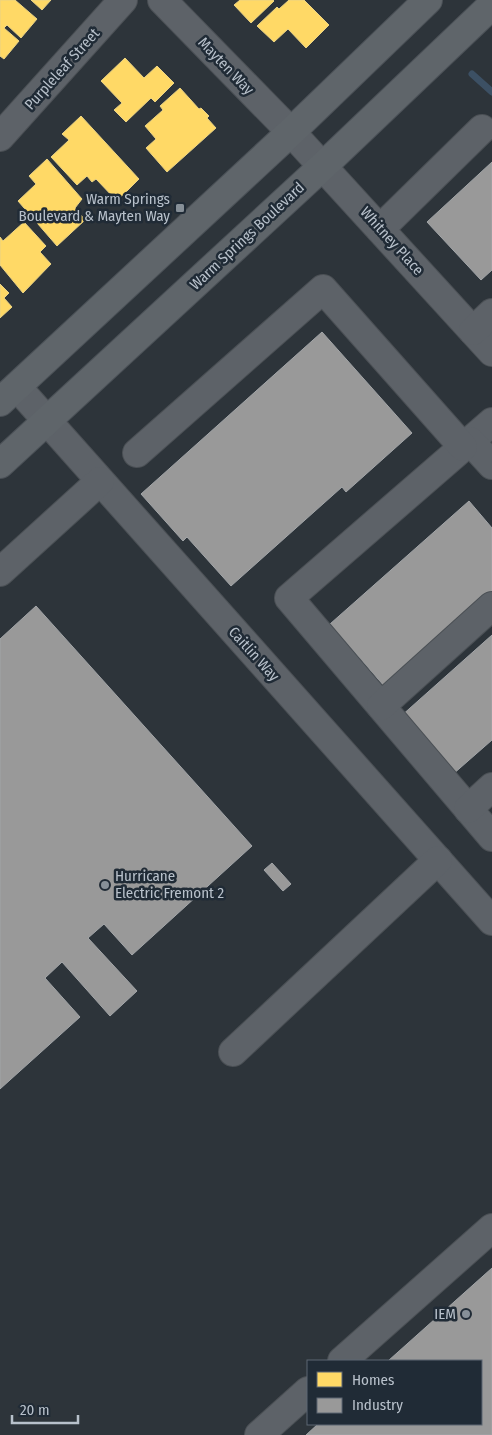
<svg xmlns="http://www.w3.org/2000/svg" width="492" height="1435" font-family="'Fira Sans Condensed',sans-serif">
<rect width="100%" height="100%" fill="#2d343a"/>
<g fill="#ffd966" stroke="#ead284">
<polygon points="0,0 15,0 37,19 21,38 7,25 4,28 19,41 4,59 0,56"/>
<polygon points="31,0 51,0 42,10"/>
<polygon points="240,0 273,0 274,1 251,23 234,5"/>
<polygon points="289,0 304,0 329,25 306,48 288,29 274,42 257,26 277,7 279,9"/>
<polygon points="125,58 144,78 157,66 174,83 155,102 151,98 126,122 114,110 122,103 101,81"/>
<polygon points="180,88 199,109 201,108 209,116 207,118 216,128 167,172 146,148 156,139 145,126 163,110 160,106"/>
<polygon points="81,116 139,179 117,201 96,179 92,182 87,176 77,185 51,157 69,140 62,134"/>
<polygon points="47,159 82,199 75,208 85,220 57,246 18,201 36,184 29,176"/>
<polygon points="24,222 46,246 40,252 51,264 23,293 0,265 0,237 3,241"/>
<polygon points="0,284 9,293 4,298 12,307 0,318"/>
</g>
<g fill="#999" stroke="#a2a5a8">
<polygon points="492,162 492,270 481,280 427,222"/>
<polygon points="322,332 412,433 346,492 342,487 231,586 187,537 183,541 141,494"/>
<polygon points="469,501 492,528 492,591 384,686 330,624"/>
<polygon points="36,606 252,846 132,955 104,924 88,938 137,991 110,1016 62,962 45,978 80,1017 0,1089 0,639"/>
<polygon points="492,635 492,740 452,775 400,717"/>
<polygon points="272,863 291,884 283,891 264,870"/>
<polygon points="492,1268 492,1435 306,1435 318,1424 481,1424 481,1361 388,1361"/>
</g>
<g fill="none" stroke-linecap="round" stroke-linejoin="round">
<polyline stroke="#3c5064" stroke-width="7" points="472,74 492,92"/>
<defs>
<g id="minor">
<polyline points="162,0 291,132 492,352"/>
<polyline points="0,137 123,0"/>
<polyline points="380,229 482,129"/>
<polyline points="473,331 492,313"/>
<polyline points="17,387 492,921"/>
<polyline points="492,422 289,598 492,837"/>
<polyline points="470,441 492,465"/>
<polyline points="137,453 323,289 463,447"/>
<polyline points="0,572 100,481"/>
<polyline points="381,706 492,606"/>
<polyline points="468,809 492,787"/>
<polyline points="233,1052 438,860"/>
<polyline points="342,1361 492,1228"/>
<polyline points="259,1435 308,1391"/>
</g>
<g id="major">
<polyline points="0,402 291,132 428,0"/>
<polyline points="0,464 323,166 492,5"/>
</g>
</defs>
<use href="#minor" stroke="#4b5055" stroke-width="30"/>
<use href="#major" stroke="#4b5157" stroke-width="30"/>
<use href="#minor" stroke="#5d6268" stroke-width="28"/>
<use href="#major" stroke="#5f656a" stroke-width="28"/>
</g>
<g fill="#879098" stroke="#202b36" stroke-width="2">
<rect x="175" y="203" width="10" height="10" rx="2.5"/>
<circle cx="105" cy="885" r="5"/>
<circle cx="466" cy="1314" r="5"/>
</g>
<g text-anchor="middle" stroke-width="5" stroke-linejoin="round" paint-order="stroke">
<g font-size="15" fill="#b8c1cb" stroke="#202b36">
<text transform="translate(226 66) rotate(46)" y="5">Mayten Way</text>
<text transform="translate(62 69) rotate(-48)" y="5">Purpleleaf Street</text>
<text transform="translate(247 236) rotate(-43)" y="5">Warm Springs Boulevard</text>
<text transform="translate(392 241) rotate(48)" y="5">Whitney Place</text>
<text transform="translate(254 654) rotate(48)" y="5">Caitlin Way</text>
</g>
<g font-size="15" fill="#b8c1cb" stroke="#202b36" text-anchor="end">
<text x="170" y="204">Warm Springs<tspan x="170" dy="17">Boulevard &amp; Mayten Way</tspan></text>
<text x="115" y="881" text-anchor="start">Hurricane<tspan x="115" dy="17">Electric Fremont 2</tspan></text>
<text x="456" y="1319">IEM</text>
</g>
</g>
<rect x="307" y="1360" width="175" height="65" fill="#202b36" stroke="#5d6772"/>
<rect x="317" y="1372" width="25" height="15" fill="#ffd966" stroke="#5d6772"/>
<text x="352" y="1385" font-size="15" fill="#b8c1cb">Homes</text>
<rect x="317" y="1398" width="25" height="15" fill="#999999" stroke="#5d6772"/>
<text x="352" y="1410" font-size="15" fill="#b8c1cb">Industry</text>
<path d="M12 1415v8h66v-8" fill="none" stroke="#b8c1cb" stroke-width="2.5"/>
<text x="20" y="1415" font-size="15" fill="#b8c1cb" stroke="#202b36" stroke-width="4" paint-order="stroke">20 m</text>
</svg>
